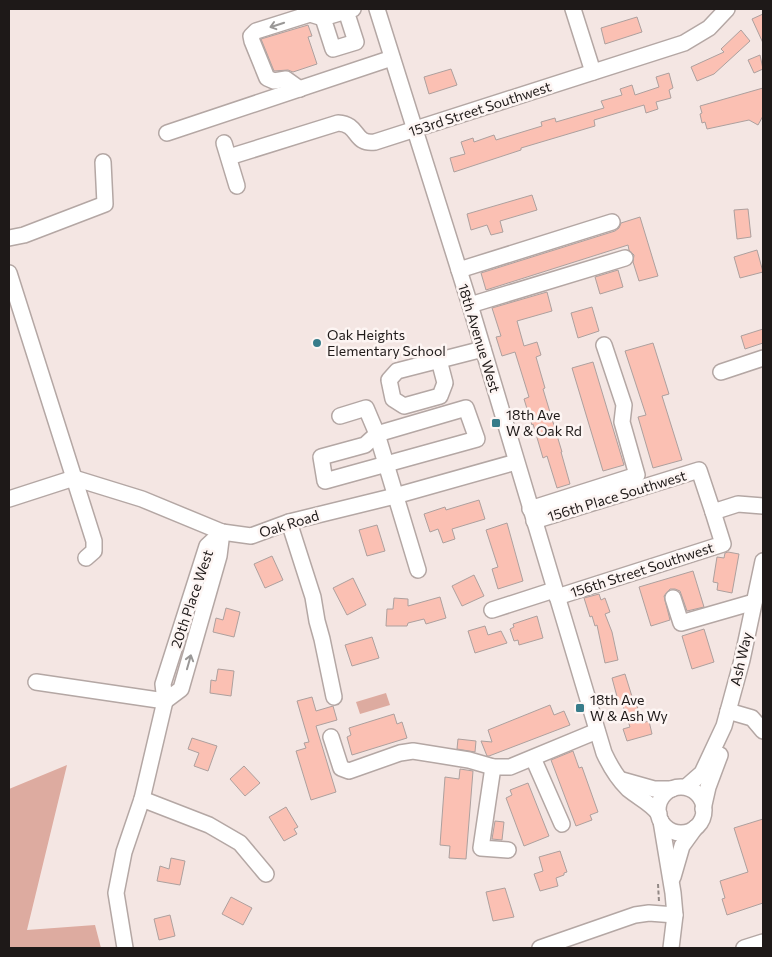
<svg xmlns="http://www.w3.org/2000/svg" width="772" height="957" font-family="Commissioner,sans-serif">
<rect width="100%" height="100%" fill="#f4e6e3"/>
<g fill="#ddaba0">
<polygon points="386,693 390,705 360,714 356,702"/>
<polygon points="67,765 27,930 95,925 101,948 9,948 9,789"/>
</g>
<g fill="#fbc0b3" stroke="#ada09e">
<polygon points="763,14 763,43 752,19"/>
<polygon points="637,17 642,32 605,44 601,28"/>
<polygon points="308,25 312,36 308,37 317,64 293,72 288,70 274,71 261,39"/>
<polygon points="741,30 750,41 714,74 697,81 691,67 724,52 721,49"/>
<polygon points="760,55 763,69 754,73 748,60"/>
<polygon points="451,69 457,85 429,94 424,77"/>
<polygon points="669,73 673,88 669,90 671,98 656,102 658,109 646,113 644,105 594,120 595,126 521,148 521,150 454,172 450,158 465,154 461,142 473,138 474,142 494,135 496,140 542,126 541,122 555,118 556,122 604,108 601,101 622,95 620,89 632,85 635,95 659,87 656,77"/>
<polygon points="763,88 763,116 758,125 749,120 707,129 705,122 702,123 700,114 702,113 700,106"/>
<polygon points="532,195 537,210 500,221 503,232 491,235 487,225 471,230 467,214"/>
<polygon points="748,209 751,237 737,239 734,210"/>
<polygon points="640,217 658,276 639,281 633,262 634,255 629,250 628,245 486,290 481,273 615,231 619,228 621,223"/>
<polygon points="757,250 763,272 740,278 734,257"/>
<polygon points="618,270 623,287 600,294 595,277"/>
<polygon points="547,292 552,311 517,321 524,346 537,342 541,355 536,357 545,388 543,389 562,452 561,452 570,484 557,488 547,456 543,458 533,424 532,425 524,399 529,397 515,352 502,356 496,337 501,336 492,308"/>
<polygon points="592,307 599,331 578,338 571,313"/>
<polygon points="763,329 763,343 745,349 741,336"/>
<polygon points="653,343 669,394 662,396 682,460 653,468 638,417 646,415 625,351"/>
<polygon points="593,362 624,465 603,471 572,368"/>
<polygon points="479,500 485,519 452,529 455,539 443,543 438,529 430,532 424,514 445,507 446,510"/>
<polygon points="507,523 523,581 498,589 492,569 498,567 486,530"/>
<polygon points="377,525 385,551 367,556 359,530"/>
<polygon points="728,552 739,554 732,593 717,590 718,583 713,582 717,557 724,558 725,553"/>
<polygon points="272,556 283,580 265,588 254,564"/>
<polygon points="693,571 704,607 687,611 680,591 675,589 670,589 664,596 670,620 651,626 639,587"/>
<polygon points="474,575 484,596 462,606 452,586"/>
<polygon points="353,578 366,605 347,615 333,588"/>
<polygon points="599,594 601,600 605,598 610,612 605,614 612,632 618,660 605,663 597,625 595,626 592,616 590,617 584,598"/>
<polygon points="440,597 446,618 426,624 424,619 408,623 407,626 386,626 387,609 393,609 394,598 408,599 408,606"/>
<polygon points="226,608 240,612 234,637 213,632 216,618 223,620"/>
<polygon points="537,616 543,638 519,645 518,640 514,641 510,629 514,627 513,624"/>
<polygon points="485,626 488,635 501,631 507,643 475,653 468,631"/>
<polygon points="704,629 714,662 692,669 682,636"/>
<polygon points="372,637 379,658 352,666 345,645"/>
<polygon points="218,669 234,671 231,696 210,693 211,680 216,681"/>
<polygon points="625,674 634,703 636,702 642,723 649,721 652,734 627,741 623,729 630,727 622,703 619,704 612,678"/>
<polygon points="312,697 316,711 333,706 337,720 316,726 336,792 311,800 296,751 306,748 304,743 309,742 297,701"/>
<polygon points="550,705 554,715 564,711 570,725 489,756 487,756 481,741 492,742 488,730"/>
<polygon points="394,714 397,724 402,722 407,738 352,755 347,737 351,735 349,728"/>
<polygon points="192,738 217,746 208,771 194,766 199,753 188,749"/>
<polygon points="458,739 476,741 475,752 457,749"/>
<polygon points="573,751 579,768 582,767 598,812 590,815 592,820 576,826 551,760"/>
<polygon points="244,766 260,783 245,796 230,779"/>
<polygon points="460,769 473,771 466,859 449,858 450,846 440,845 445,777 459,779"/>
<polygon points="528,783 549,836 524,846 506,798 512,795 510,790"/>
<polygon points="286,807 298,827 294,829 297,834 284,841 269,817"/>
<polygon points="763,819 763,903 727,915 722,899 725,898 720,881 748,872 734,828"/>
<polygon points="495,821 504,822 502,840 492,839"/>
<polygon points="560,851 567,872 564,873 564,875 556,878 558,886 540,891 534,874 543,871 539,857"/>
<polygon points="171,858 185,861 180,885 157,881 160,866 169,869"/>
<polygon points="505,888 514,917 493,921 486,892"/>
<polygon points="231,897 252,908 243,925 222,914"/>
<polygon points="170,915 175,936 159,940 154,919"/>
</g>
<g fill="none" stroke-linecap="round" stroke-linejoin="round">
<defs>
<g id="minor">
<path d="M377 9 470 305 604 753C610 766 618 779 628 789 639 798 651 803 659 814"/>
<polyline points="573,9 593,72"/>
<polyline points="346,11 356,42 333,49 323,18 353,9"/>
<polyline points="300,89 286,79 274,81 267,78 252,41 251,36 256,31 310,14 323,18"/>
<polyline points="167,133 392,58"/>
<polyline points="224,143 237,186"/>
<path d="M229 157 338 123C360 124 353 145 375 142L684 43 709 28 727 9"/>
<polyline points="9,238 24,235 105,204 103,162"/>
<polyline points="459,270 612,222"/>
<polyline points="9,273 94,541 94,551 86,558"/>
<polyline points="470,305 625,258"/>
<polyline points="439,360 445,383 440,396 404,406 393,399 389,380 397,371 483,349"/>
<polyline points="721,372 763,358"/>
<polygon points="466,408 477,439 325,481 321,457 365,445 377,434"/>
<polyline points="340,416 366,408 377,434 418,570"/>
<polyline points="9,499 74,478 142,499 222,532 251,536 289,522 395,496 516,462"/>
<polyline points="530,509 637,475 622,422 624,405 604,345"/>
<polyline points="534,521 699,470 713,512 738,504 763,506"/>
<polyline points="289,522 313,597 317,621 322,639 334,697"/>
<polyline points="557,597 723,544 713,512"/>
<polyline points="673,598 681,623 754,602"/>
<polyline points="492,610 554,590"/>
<polyline points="36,682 165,701"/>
<polyline points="165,701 181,689 219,556 222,532"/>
<polyline points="728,711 752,718 763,731"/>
<polyline points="331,737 341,768 349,771 400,753 413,751 469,760 493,767 510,767 597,731"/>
<polyline points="533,758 562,824"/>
<polyline points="493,767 481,848 508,850"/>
<polyline points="622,780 654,789 672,789"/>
<polyline points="686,787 702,773 724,726 742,660 763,561"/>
<circle cx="681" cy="810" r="23"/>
<polyline points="142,799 209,825 240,843 266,874"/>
<polyline points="703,809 708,787 720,755"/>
<polyline points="661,821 673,893 675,915 671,948"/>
<polyline points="673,877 682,846 695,828"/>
<polyline points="125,948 116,893 124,852 142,799 165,701 163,684 207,546 222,532"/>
<polyline points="540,948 635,915 649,913 675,915"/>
<polyline points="744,948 763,942"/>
</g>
</defs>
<use href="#minor" stroke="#b4a7a4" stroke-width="18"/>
<polyline stroke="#928986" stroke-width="2" stroke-dasharray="4 2.5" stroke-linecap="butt" points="658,884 659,902"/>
<use href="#minor" stroke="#fff" stroke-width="15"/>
</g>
<defs><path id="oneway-shaft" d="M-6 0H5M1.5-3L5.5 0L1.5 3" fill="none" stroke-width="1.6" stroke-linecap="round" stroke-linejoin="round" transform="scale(1.25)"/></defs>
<g stroke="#9a9897">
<use href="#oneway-shaft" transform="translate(277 25) rotate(162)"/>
<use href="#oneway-shaft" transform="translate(189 662) rotate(-74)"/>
</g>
<g fill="#377c8a" stroke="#fdf5f3" stroke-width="2">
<circle cx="317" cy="343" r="5"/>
<rect x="491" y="418" width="10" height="10" rx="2.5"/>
<rect x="575" y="703" width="10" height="10" rx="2.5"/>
</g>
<g text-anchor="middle" stroke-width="5" stroke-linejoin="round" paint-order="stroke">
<g font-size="14" fill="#1e1918" stroke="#fdf5f3">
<text transform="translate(480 109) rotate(-18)" y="5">153rd Street Southwest</text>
<text transform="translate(479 338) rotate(73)" y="5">18th Avenue West</text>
<text transform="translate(617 496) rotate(-17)" y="5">156th Place Southwest</text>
<text transform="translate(289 524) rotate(-17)" y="5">Oak Road</text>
<text transform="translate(642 570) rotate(-18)" y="5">156th Street Southwest</text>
<text transform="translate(192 599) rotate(-71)" y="5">20th Place West</text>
<text transform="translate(741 659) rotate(-77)" y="5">Ash Way</text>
</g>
<g font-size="14" fill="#1e1918" stroke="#fdf5f3" text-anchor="start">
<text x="327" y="340">Oak Heights<tspan x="327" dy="16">Elementary School</tspan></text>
<text x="506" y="420">18th Ave<tspan x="506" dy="16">W &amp; Oak Rd</tspan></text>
<text x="590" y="705">18th Ave<tspan x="590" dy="16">W &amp; Ash Wy</tspan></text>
</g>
</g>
<rect width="772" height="957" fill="none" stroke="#1e1918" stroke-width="20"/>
</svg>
